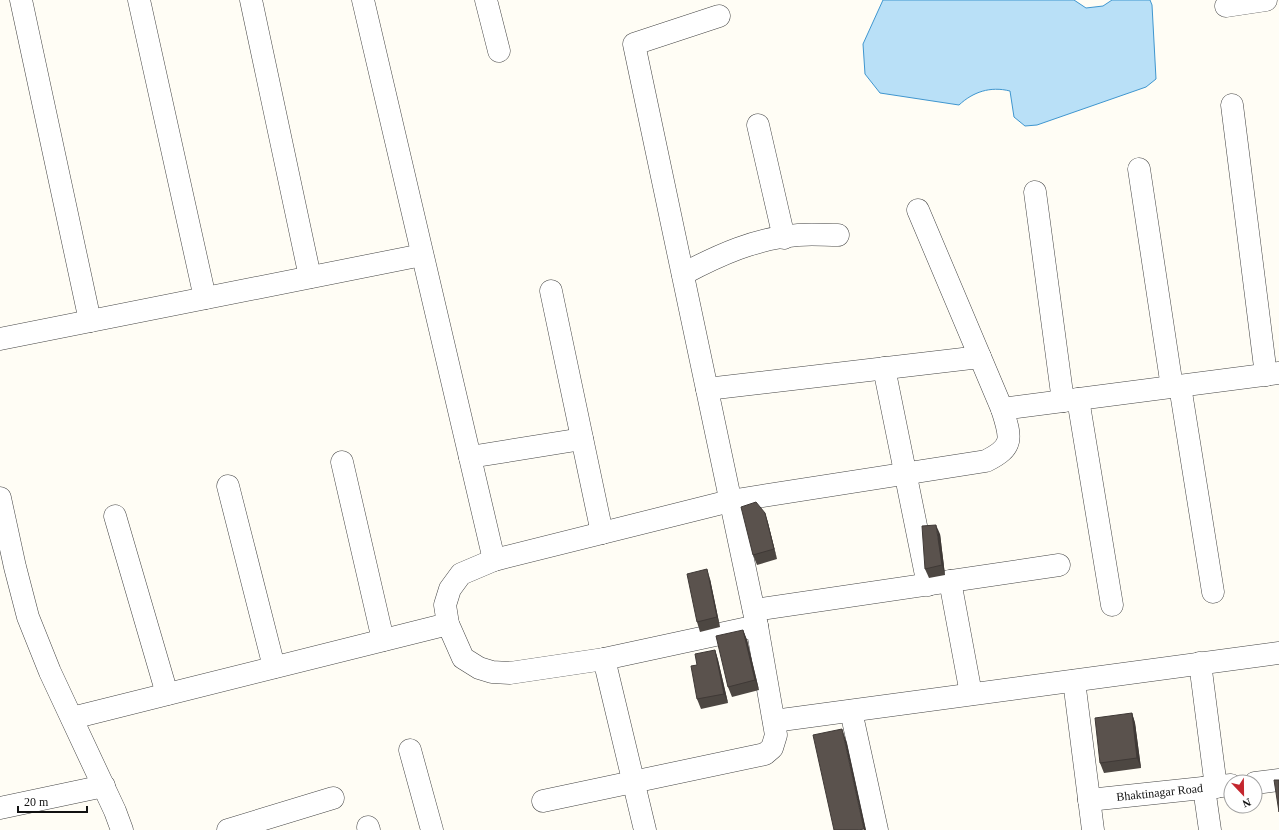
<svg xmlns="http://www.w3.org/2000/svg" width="1279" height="830" font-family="'Times New Roman',serif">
<rect width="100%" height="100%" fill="#fffdf5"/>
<path fill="#b9e0f7" stroke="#3f96cf" d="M883 0H1074L1086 8 1103 6 1112 0H1150L1152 5 1156 79 1146 87 1037 125 1025 126 1014 117 1010 91C990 86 973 92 959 105L880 93 865 74 863 44Z"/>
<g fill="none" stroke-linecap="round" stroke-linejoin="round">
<defs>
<g id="street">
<polyline points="21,0 90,321"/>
<polyline points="139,0 205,298"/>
<polyline points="251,0 310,277"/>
<polyline points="363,0 494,560"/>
<polyline points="486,0 499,51"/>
<polyline points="1226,6 1266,0"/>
<polyline points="1232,105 1266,375"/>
<polyline points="758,125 784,238"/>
<polyline points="1139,169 1172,387"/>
<polyline points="1035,192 1063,401"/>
<path d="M683 274C719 255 756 238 798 235 811 234 825 235 838 235"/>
<polyline points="551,291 602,533"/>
<polyline points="0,339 422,255"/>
<polyline points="884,368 928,585"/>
<polyline points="1180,386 1213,592"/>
<polyline points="707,389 980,357"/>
<polyline points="1078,399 1112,605"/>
<polyline points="1002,409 1279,373"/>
<polyline points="470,457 582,439"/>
<polyline points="342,462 383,640"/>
<polyline points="228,486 274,667"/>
<polyline points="0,498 15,567 28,617 50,672 115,811 122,830"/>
<polyline points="115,516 167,694"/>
<polyline points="950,581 971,694"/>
<polyline points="754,610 1059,565"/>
<path d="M757 626 604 659 510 673 492 672 479 668 463 658 448 624 445 605 450 589 461 574 494 560 730 501 986 461C1015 447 1011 437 1002 409L918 210"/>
<polyline points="604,659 645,830"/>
<polyline points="1200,663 1216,787"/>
<polyline points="1074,681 1093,830"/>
<polyline points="851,711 877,830"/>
<polyline points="72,718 448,624"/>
<polyline points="774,721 1279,653"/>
<polyline points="410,750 432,830"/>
<polyline points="1255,783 1279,780"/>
<polyline points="1204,788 1210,830"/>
<path id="s1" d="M1089 800 1231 785"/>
<polyline points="543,801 765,754 772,748 776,735 757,626 634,44 719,16"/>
<polyline points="0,808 104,786"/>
<polyline points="368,827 369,830"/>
<polyline points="228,830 333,798"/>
</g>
</defs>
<use href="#street" stroke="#444" stroke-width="23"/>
<use href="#street" stroke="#fff" stroke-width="22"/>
</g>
<g fill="#4d4742">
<polygon points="765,513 768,523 777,559 757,565 753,555"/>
<polygon points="940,534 945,575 929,578 925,569"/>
<polygon points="710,579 720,627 700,632 697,622"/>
<polygon points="743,630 747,640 759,690 732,697 728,687"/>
<polygon points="715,650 718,660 728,703 701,709 697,699 697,665"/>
<polygon points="1132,713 1135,723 1141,768 1104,773 1100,763"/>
</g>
<g fill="#3f3936">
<polygon points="765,513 768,523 777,559 774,549"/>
<polygon points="936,525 940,534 945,575 942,565"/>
<polygon points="707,569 710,579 720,627 717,617"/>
<polygon points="743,630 747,640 759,690 755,680"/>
<polygon points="715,650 718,660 728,703 724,694"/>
<polygon points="1132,713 1135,723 1141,768 1137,758"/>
<polygon points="842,729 847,743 866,830 864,830 864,829"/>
</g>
<g fill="#5a524d" stroke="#3f3936">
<polygon points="756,502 765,513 774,549 753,555 741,507"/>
<polygon points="936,525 942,565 925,569 922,526"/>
<polygon points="707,569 717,617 697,622 687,574"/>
<polygon points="743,630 755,680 728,687 716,636"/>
<polygon points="715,650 724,694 697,699 691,666 697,665 695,654"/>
<polygon points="1132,713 1137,758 1100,763 1095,718"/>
<polygon points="842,729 864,829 858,830 834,830 813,735"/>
<polygon points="1274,780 1279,780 1279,812"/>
</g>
<g text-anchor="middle" stroke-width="4" stroke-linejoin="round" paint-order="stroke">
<g font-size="12" fill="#111" stroke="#fff">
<text dy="4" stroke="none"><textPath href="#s1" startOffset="71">Bhaktinagar Road</textPath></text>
</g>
</g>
<g transform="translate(1243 794) rotate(158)"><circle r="19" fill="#ffffff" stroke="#a0a0a0"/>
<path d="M0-3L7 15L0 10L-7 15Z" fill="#c4262e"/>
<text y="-6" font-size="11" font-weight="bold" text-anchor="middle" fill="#111111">N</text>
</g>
<path d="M18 806v6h69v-6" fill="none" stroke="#111111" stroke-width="2"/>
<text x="24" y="806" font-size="12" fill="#111111" stroke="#ffffff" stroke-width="3" paint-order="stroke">20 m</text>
</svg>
